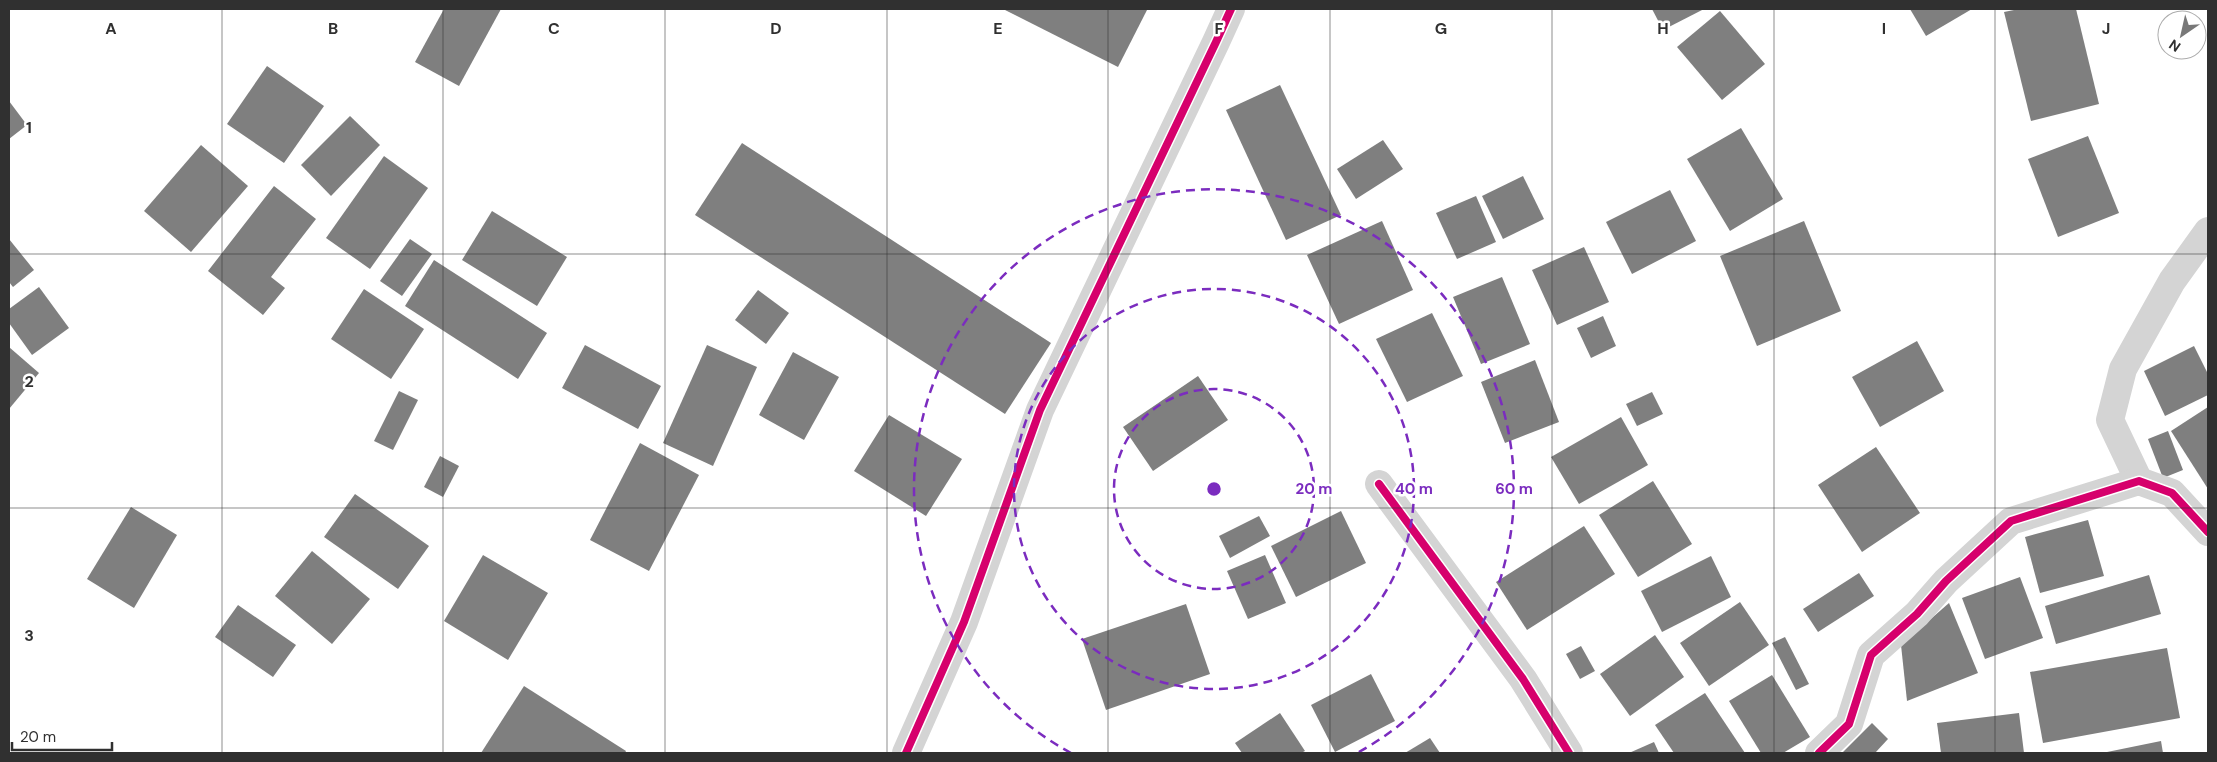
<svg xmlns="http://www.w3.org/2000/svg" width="2217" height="762" font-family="'DM Sans',sans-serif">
<rect width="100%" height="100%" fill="#fff"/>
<g fill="#7f7f7f">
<polygon points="444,9 501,9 459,86 415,62"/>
<polygon points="1006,9 1144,9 1147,10 1118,67 1005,10"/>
<polygon points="1652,9 1704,9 1663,30"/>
<polygon points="1910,9 1972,9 1926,36"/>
<polygon points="2019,9 2076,9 2099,104 2031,121 2004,12"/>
<polygon points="1720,11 1765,64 1722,100 1677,47"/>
<polygon points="267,66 324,106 284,163 227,124"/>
<polygon points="1280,85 1341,215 1286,240 1226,110"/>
<polygon points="9,101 27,125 9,139"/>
<polygon points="350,116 380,145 331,196 301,165"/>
<polygon points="1741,128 1783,199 1730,231 1687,159"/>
<polygon points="2088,136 2119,213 2058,237 2028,159"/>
<polygon points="1383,140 1403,169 1356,199 1337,169"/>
<polygon points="742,143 1051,343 1005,414 695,215"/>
<polygon points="201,145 248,186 191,252 144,211"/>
<polygon points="384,156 428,188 370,269 326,238"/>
<polygon points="1523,176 1544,219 1503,239 1482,196"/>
<polygon points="274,186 316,219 271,277 285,288 263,315 208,271"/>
<polygon points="1670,190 1696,241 1632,274 1606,222"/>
<polygon points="1476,196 1496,242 1457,259 1436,213"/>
<polygon points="492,211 567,257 537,306 462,260"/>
<polygon points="1382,221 1413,290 1339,324 1307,255"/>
<polygon points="1804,221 1841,311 1757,346 1720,256"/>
<polygon points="9,239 34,270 13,287 9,282"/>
<polygon points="410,239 432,254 402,296 380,281"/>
<polygon points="1584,247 1609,302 1557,325 1532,270"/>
<polygon points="434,260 547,333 518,379 405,306"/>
<polygon points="1502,277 1530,344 1481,364 1453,297"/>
<polygon points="39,287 69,328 32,355 9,323 9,309"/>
<polygon points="364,289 424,329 391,379 331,339"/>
<polygon points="758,290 789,313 766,344 735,320"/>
<polygon points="1432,313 1463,376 1407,402 1376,339"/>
<polygon points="1603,316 1616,346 1591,358 1577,328"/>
<polygon points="1917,341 1944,391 1880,427 1852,377"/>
<polygon points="585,345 661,386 638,429 562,388"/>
<polygon points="707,345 757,367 713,466 663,443"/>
<polygon points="2194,346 2208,374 2208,395 2165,416 2144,371"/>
<polygon points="9,347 39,373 9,409"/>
<polygon points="793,352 839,377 804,440 759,415"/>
<polygon points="1535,360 1559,422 1505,443 1481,382"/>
<polygon points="1198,376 1228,420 1153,471 1123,427"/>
<polygon points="399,391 418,400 393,450 374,441"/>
<polygon points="1652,392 1663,414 1637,426 1626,404"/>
<polygon points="2208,407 2208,489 2171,431"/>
<polygon points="889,415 962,459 926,516 854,471"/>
<polygon points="1621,417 1648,465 1579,504 1551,457"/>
<polygon points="2168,431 2183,470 2163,478 2148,439"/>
<polygon points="640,443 699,475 649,571 590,540"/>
<polygon points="1876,447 1920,513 1862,552 1818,485"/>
<polygon points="440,456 459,466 443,497 424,487"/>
<polygon points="1653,481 1692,544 1638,577 1599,515"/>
<polygon points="355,494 429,546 398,589 324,537"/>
<polygon points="131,507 177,535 134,608 87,579"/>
<polygon points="1341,511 1366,563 1296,597 1271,546"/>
<polygon points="1259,516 1270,536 1230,558 1219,536"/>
<polygon points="2088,520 2104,576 2040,593 2025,537"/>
<polygon points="1584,526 1615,574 1527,630 1496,582"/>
<polygon points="312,551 370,599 332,644 275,596"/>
<polygon points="483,555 548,593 508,660 444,621"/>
<polygon points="1265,555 1286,603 1248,619 1227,571"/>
<polygon points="1711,556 1731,597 1662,632 1641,591"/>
<polygon points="1859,573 1874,596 1818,632 1803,609"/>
<polygon points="2149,575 2161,614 2056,644 2045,606"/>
<polygon points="2020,577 2043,638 1985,659 1962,598"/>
<polygon points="1740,602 1769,645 1709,686 1680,643"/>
<polygon points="1949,603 1978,673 1907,701 1901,645"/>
<polygon points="1186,604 1210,674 1106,710 1082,639"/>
<polygon points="238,605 296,645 273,677 215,637"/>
<polygon points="1655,635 1684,677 1630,716 1600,674"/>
<polygon points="1785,637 1809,684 1796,690 1772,643"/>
<polygon points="1581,646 1595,671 1580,679 1566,654"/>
<polygon points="2167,648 2180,718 2043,743 2030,672"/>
<polygon points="1371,674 1395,721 1335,752 1311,705"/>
<polygon points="1772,675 1810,737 1783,753 1761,753 1729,701"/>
<polygon points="524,686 626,751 625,753 481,753"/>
<polygon points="1705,693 1745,753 1674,753 1655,725"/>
<polygon points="1280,713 1305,751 1301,753 1242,753 1235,743"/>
<polygon points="2019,713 2024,753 1941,753 1937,723"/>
<polygon points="1872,723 1888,739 1875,753 1842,753"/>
<polygon points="1430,738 1440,753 1405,753"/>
<polygon points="2161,741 2163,753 2108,753 2107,752"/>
<polygon points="1654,742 1659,753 1629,753"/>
</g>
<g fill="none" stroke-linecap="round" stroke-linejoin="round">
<g stroke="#d4d4d4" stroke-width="28">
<polyline points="2139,481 2110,420 2123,369 2172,281 2208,231"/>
<polyline points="1379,484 1523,679 1569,753"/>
<polyline points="906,753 964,622 1040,410 1216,42 1231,9"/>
<polyline points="1819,753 1849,724 1871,655 1917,614 1946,581 2011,521 2139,481 2172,493 2208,532"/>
</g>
<defs>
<g id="cycleway">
<polyline points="1379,484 1523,679 1569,753"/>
<polyline points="906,753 964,622 1040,410 1216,42 1231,9"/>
<polyline points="1819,753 1849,724 1871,655 1917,614 1946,581 2011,521 2139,481 2172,493 2208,532"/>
</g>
</defs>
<use href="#cycleway" stroke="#fff" stroke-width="11"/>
<use href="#cycleway" stroke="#d6006c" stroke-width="8"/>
</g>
<path fill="none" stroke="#303030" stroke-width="1" stroke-opacity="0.55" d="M222 9V753M443 9V753M665 9V753M887 9V753M1108 9V753M1330 9V753M1552 9V753M1774 9V753M1995 9V753M9 254H2208M9 508H2208"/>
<g fill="none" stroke="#7b2cbf" stroke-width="2.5" stroke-dasharray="9 6">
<circle cx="1214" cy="489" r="100"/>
<circle cx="1214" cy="489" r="200"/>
<path d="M1071 753A300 300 0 1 1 1357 753"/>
</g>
<g font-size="16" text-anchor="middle" font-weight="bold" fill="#303030" stroke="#fff" stroke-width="5" stroke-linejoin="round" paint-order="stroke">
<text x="111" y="34">A</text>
<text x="333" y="34">B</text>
<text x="554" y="34">C</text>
<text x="776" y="34">D</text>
<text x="998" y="34">E</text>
<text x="1219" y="34">F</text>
<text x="1441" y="34">G</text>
<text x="1663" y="34">H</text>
<text x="1884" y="34">I</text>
<text x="2106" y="34">J</text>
<text x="29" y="133">1</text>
<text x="29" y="387">2</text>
<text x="29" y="641">3</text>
</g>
<circle cx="1214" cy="489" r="8" fill="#7b2cbf" stroke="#fff" stroke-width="2.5"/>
<g font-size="15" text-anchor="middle" font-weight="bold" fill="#7b2cbf" stroke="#fff" stroke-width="5" stroke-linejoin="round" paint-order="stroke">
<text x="1314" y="494">20 m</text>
<text x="1414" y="494">40 m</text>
<text x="1514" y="494">60 m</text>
</g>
<rect width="2217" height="762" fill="none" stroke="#303030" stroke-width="20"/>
<g transform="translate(2182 35) rotate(214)"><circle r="24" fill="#ffffff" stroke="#acacac"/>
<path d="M0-4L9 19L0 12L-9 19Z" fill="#787878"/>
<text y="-8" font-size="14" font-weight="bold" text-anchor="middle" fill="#303030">N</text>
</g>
<path d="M12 742v8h100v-8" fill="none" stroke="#303030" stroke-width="2.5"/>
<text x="20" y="742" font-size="15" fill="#303030" stroke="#ffffff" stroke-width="4" paint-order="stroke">20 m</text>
</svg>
